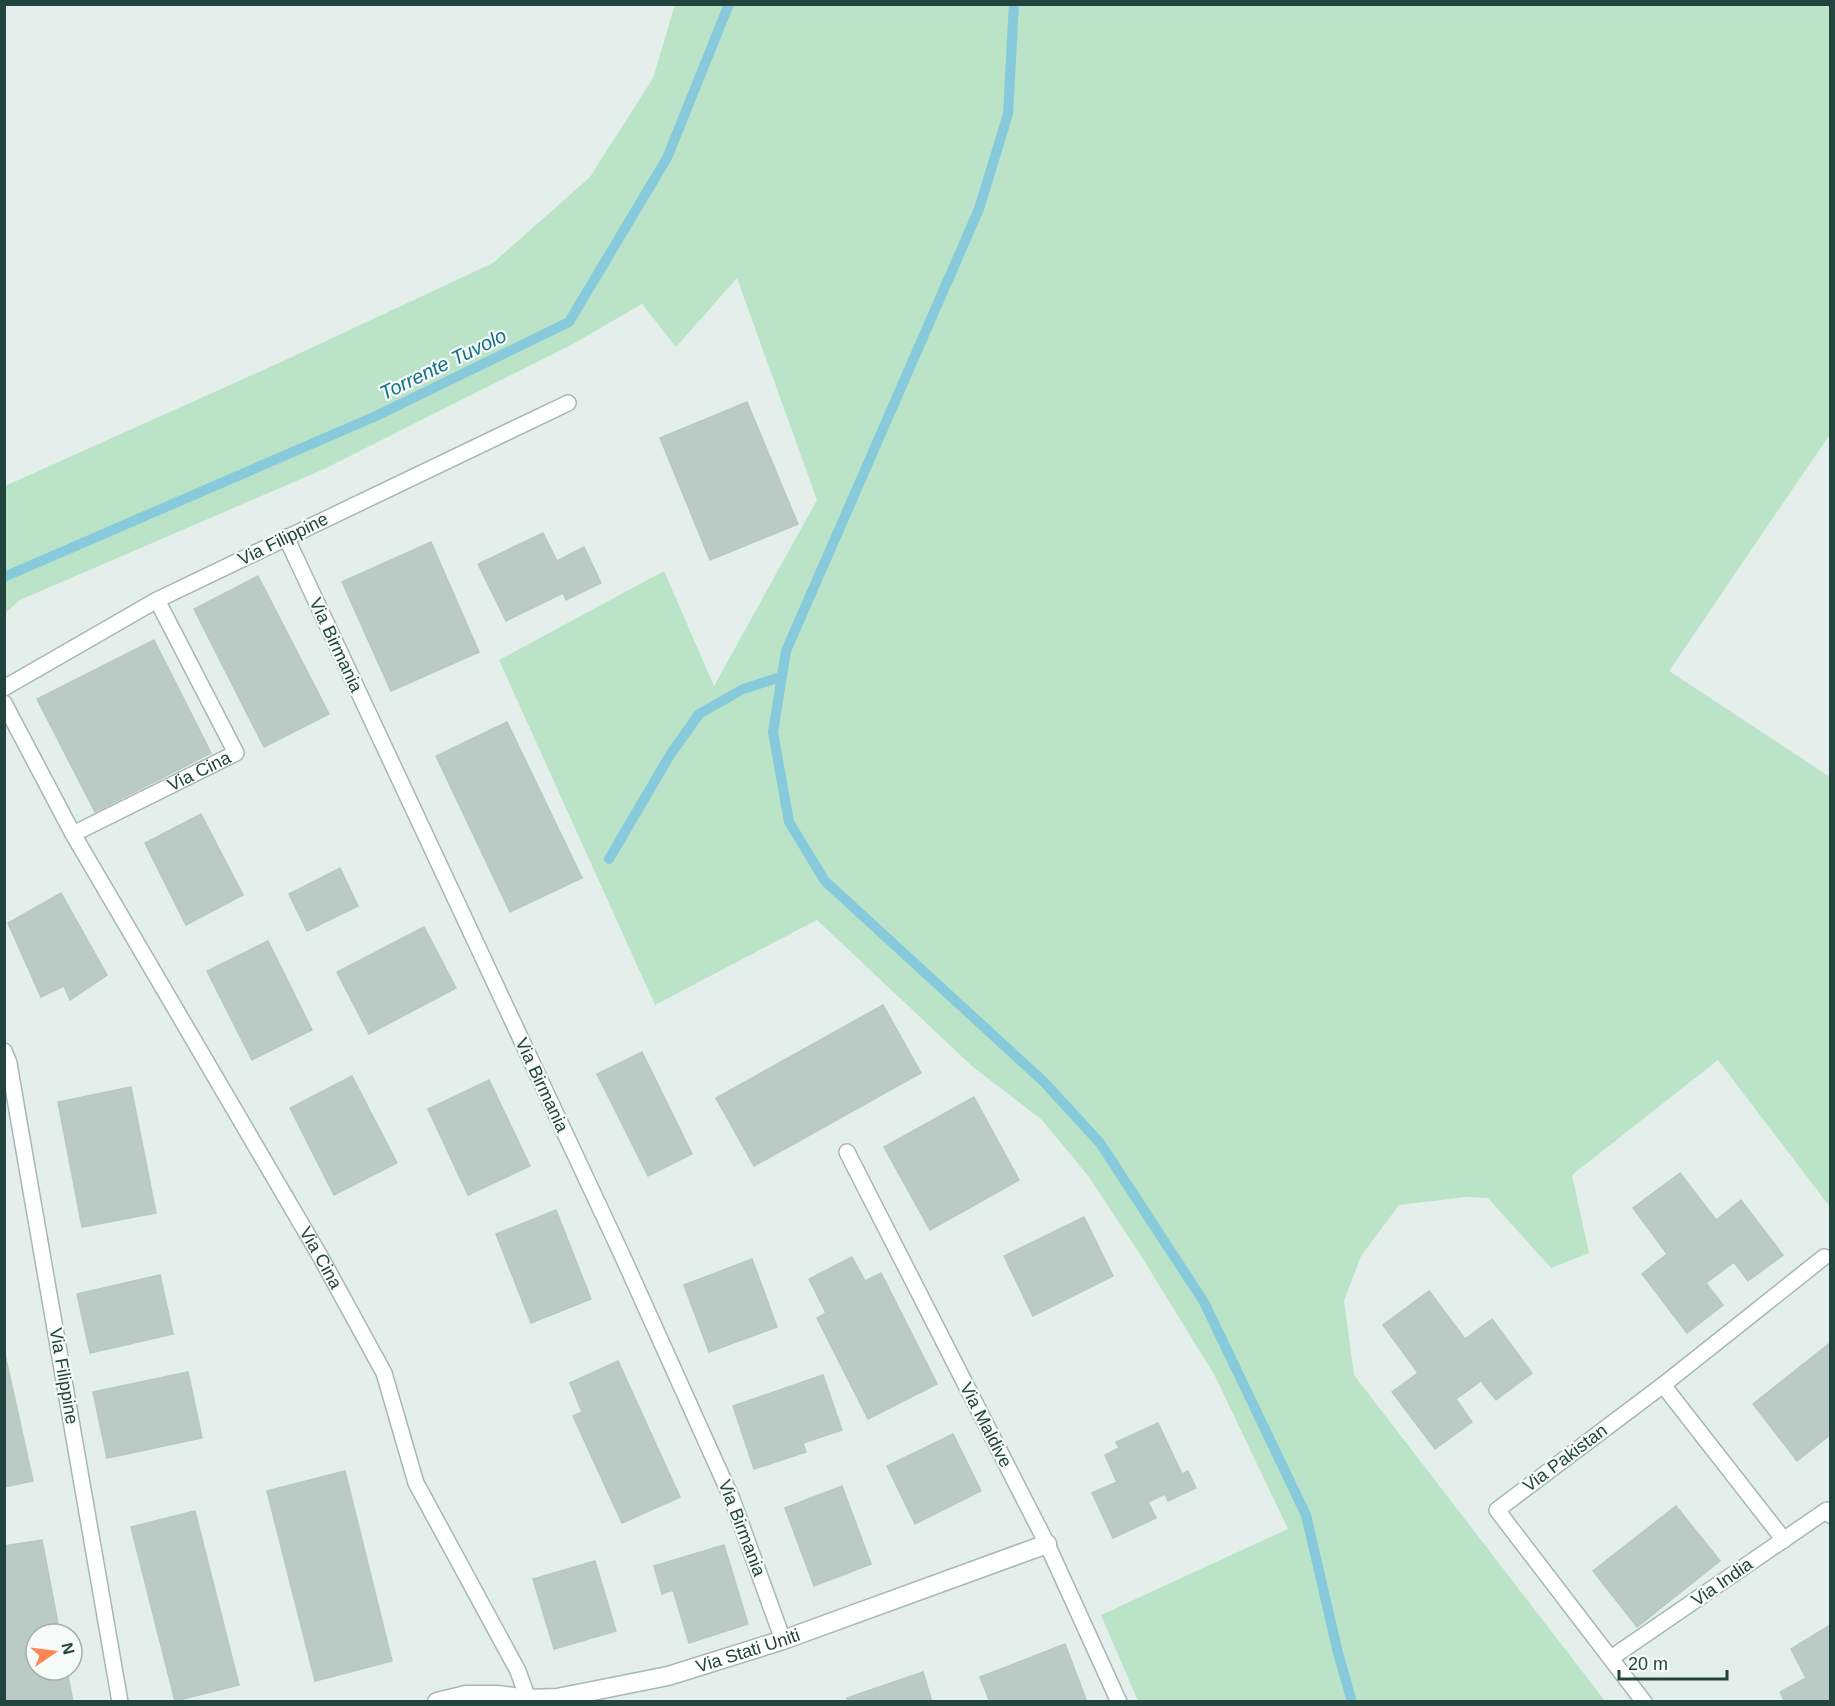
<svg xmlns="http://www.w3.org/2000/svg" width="1835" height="1706" font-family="Arial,sans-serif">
<rect width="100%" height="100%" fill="#e4efeb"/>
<polygon fill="#bbe3c8" points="675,5 1830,5 1830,434 1669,671 1830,777 1830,1207 1718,1060 1572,1175 1589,1253 1551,1268 1488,1198 1466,1197 1399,1205 1361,1256 1344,1301 1354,1375 1605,1701 1138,1701 1101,1615 1288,1529 1215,1376 1143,1259 1089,1177 1042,1120 973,1067 817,920 655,1005 499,660 664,571 714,686 817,500 737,278 676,347 642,304 571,345 324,469 20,600 5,613 5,486 281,362 493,263 590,177 653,78"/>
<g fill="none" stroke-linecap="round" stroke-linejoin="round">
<g stroke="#86cadb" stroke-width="10">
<polyline points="1014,4 1008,114 979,209 786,651 773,732 789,822 825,881 1044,1082 1100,1143 1204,1302 1306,1515 1338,1653 1352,1702"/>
<polyline points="4,577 376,416 569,322 667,158 729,4"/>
<polyline points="609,859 670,755 699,714 743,689 781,677"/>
</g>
</g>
<g fill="#b9cbc4" stroke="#b6cac3" stroke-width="1.5">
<polygon points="747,402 798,524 710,560 660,438"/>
<polygon points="543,533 557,561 584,547 601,583 566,600 563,593 506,621 478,564"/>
<polygon points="431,542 479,652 391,691 342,582"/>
<polygon points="258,576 329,714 264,747 194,609"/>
<polygon points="154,640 211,753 95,812 37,699"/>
<polygon points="507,722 582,878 510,912 436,756"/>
<polygon points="201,814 243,895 186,925 145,843"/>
<polygon points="340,868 358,906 307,931 289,894"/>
<polygon points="61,893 107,975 70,1000 64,986 41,997 8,923"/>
<polygon points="424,927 456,988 369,1034 337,972"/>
<polygon points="268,941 312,1030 252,1060 207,971"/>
<polygon points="883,1005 921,1073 754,1166 716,1098"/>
<polygon points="642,1052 692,1154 648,1176 597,1074"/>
<polygon points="352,1076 397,1163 334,1195 290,1108"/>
<polygon points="489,1080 530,1166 468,1195 428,1109"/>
<polygon points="131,1087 156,1213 82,1227 58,1102"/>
<polygon points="974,1097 1019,1180 930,1230 884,1147"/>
<polygon points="1680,1173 1716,1220 1741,1200 1783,1255 1748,1281 1734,1262 1706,1283 1723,1305 1687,1333 1642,1274 1667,1254 1633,1208"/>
<polygon points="556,1210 591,1299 531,1323 496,1234"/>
<polygon points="1084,1217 1113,1276 1033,1316 1004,1256"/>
<polygon points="852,1257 865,1281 881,1273 937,1384 868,1419 817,1318 826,1313 809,1279"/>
<polygon points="752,1259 777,1327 709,1352 684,1285"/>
<polygon points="160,1275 173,1334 90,1353 77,1294"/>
<polygon points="1429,1291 1465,1339 1492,1319 1532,1373 1496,1400 1481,1381 1456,1399 1472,1422 1435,1449 1392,1392 1418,1373 1383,1325"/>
<polygon points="1830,1343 1830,1435 1797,1461 1753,1404"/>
<polygon points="4,1350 33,1481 4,1487"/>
<polygon points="618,1361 680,1497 622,1523 573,1416 582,1412 570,1383"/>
<polygon points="188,1372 202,1438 107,1458 93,1392"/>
<polygon points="823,1375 842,1430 803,1443 806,1452 754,1469 733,1406"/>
<polygon points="1158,1423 1182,1474 1188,1471 1196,1488 1168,1501 1165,1494 1148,1502 1156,1518 1113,1538 1092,1493 1117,1482 1105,1455 1119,1448 1116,1442"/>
<polygon points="953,1434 981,1491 915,1524 887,1466"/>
<polygon points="345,1471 392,1661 315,1681 267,1491"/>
<polygon points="842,1486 871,1564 814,1586 785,1508"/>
<polygon points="1676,1506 1720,1561 1637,1627 1593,1571"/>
<polygon points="195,1511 239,1685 175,1701 131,1527"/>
<polygon points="42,1540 60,1634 36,1634 36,1670 67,1670 73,1702 4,1702 4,1546"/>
<polygon points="724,1545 748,1624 689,1643 673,1590 662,1594 654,1566"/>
<polygon points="595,1561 616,1631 554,1649 533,1579"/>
<polygon points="1830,1625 1830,1702 1785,1702 1780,1692 1806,1678 1791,1649"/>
<polygon points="1065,1644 1087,1702 990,1702 980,1677"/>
<polygon points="923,1672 932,1702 848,1702 847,1698"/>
</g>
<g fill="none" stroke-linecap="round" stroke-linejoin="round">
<defs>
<g id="service">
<polyline points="286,537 622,1255 732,1499 783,1640"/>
<polyline points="4,688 157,600 568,403"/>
<path id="s1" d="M4 703 73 834 320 1256 384 1373 416 1483 518 1671 528 1699"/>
<path id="s2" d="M73 834 236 753 157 600"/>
<polyline points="4,1051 9,1063 18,1116 120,1702"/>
<polyline points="847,1152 1047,1544 1119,1702"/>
<polyline points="1663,1385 1784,1540"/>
<polyline points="1611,1658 1827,1510 1830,1515"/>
<polyline points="1644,1702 1497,1510 1663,1385 1824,1257"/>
</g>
<g id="minor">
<path id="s3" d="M437 1702 466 1695H497L528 1699 557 1698 668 1676 783 1640 1047 1544"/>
</g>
</defs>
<use href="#service" stroke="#a6b8b3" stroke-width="18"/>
<use href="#minor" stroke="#a6b8b3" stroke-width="21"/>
<use href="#service" stroke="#fff" stroke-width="15"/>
<use href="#minor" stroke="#fff" stroke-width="18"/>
</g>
<g text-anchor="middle" stroke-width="4.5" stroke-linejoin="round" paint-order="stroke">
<g font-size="18" fill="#21443c" stroke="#f6fbf9">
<text transform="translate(283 539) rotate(-26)" y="6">Via Filippine</text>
<text transform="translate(336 645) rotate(65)" y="6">Via Birmania</text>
<text dy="6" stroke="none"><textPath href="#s2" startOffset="141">Via Cina</textPath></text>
<text transform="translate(542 1085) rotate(65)" y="6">Via Birmania</text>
<text dy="6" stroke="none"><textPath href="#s1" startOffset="639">Via Cina</textPath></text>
<text transform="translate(64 1376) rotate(80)" y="6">Via Filippine</text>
<text transform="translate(986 1425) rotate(63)" y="6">Via Maldive</text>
<text transform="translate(1565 1458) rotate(-37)" y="6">Via Pakistan</text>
<text transform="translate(742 1528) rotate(69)" y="6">Via Birmania</text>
<text transform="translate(1722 1582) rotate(-35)" y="6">Via India</text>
<text dy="6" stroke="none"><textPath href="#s3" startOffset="318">Via Stati Uniti</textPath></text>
</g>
<g font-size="20" font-style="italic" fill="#126f89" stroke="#f6fbf9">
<text transform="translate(443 364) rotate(-26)" y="7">Torrente Tuvolo</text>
</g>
</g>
<rect width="1835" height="1706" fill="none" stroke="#21443c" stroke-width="12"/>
<g transform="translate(54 1652) rotate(76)"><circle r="28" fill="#f6fbf9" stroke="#a1b2ad" stroke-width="1.5"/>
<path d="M0-4.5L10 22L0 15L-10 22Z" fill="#ff8553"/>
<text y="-9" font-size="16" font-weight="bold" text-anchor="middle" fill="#21443c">N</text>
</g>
<path d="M1619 1670v9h108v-9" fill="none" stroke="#21443c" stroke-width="3"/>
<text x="1628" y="1670" font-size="18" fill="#21443c" stroke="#f6fbf9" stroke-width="4.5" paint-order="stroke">20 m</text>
</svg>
